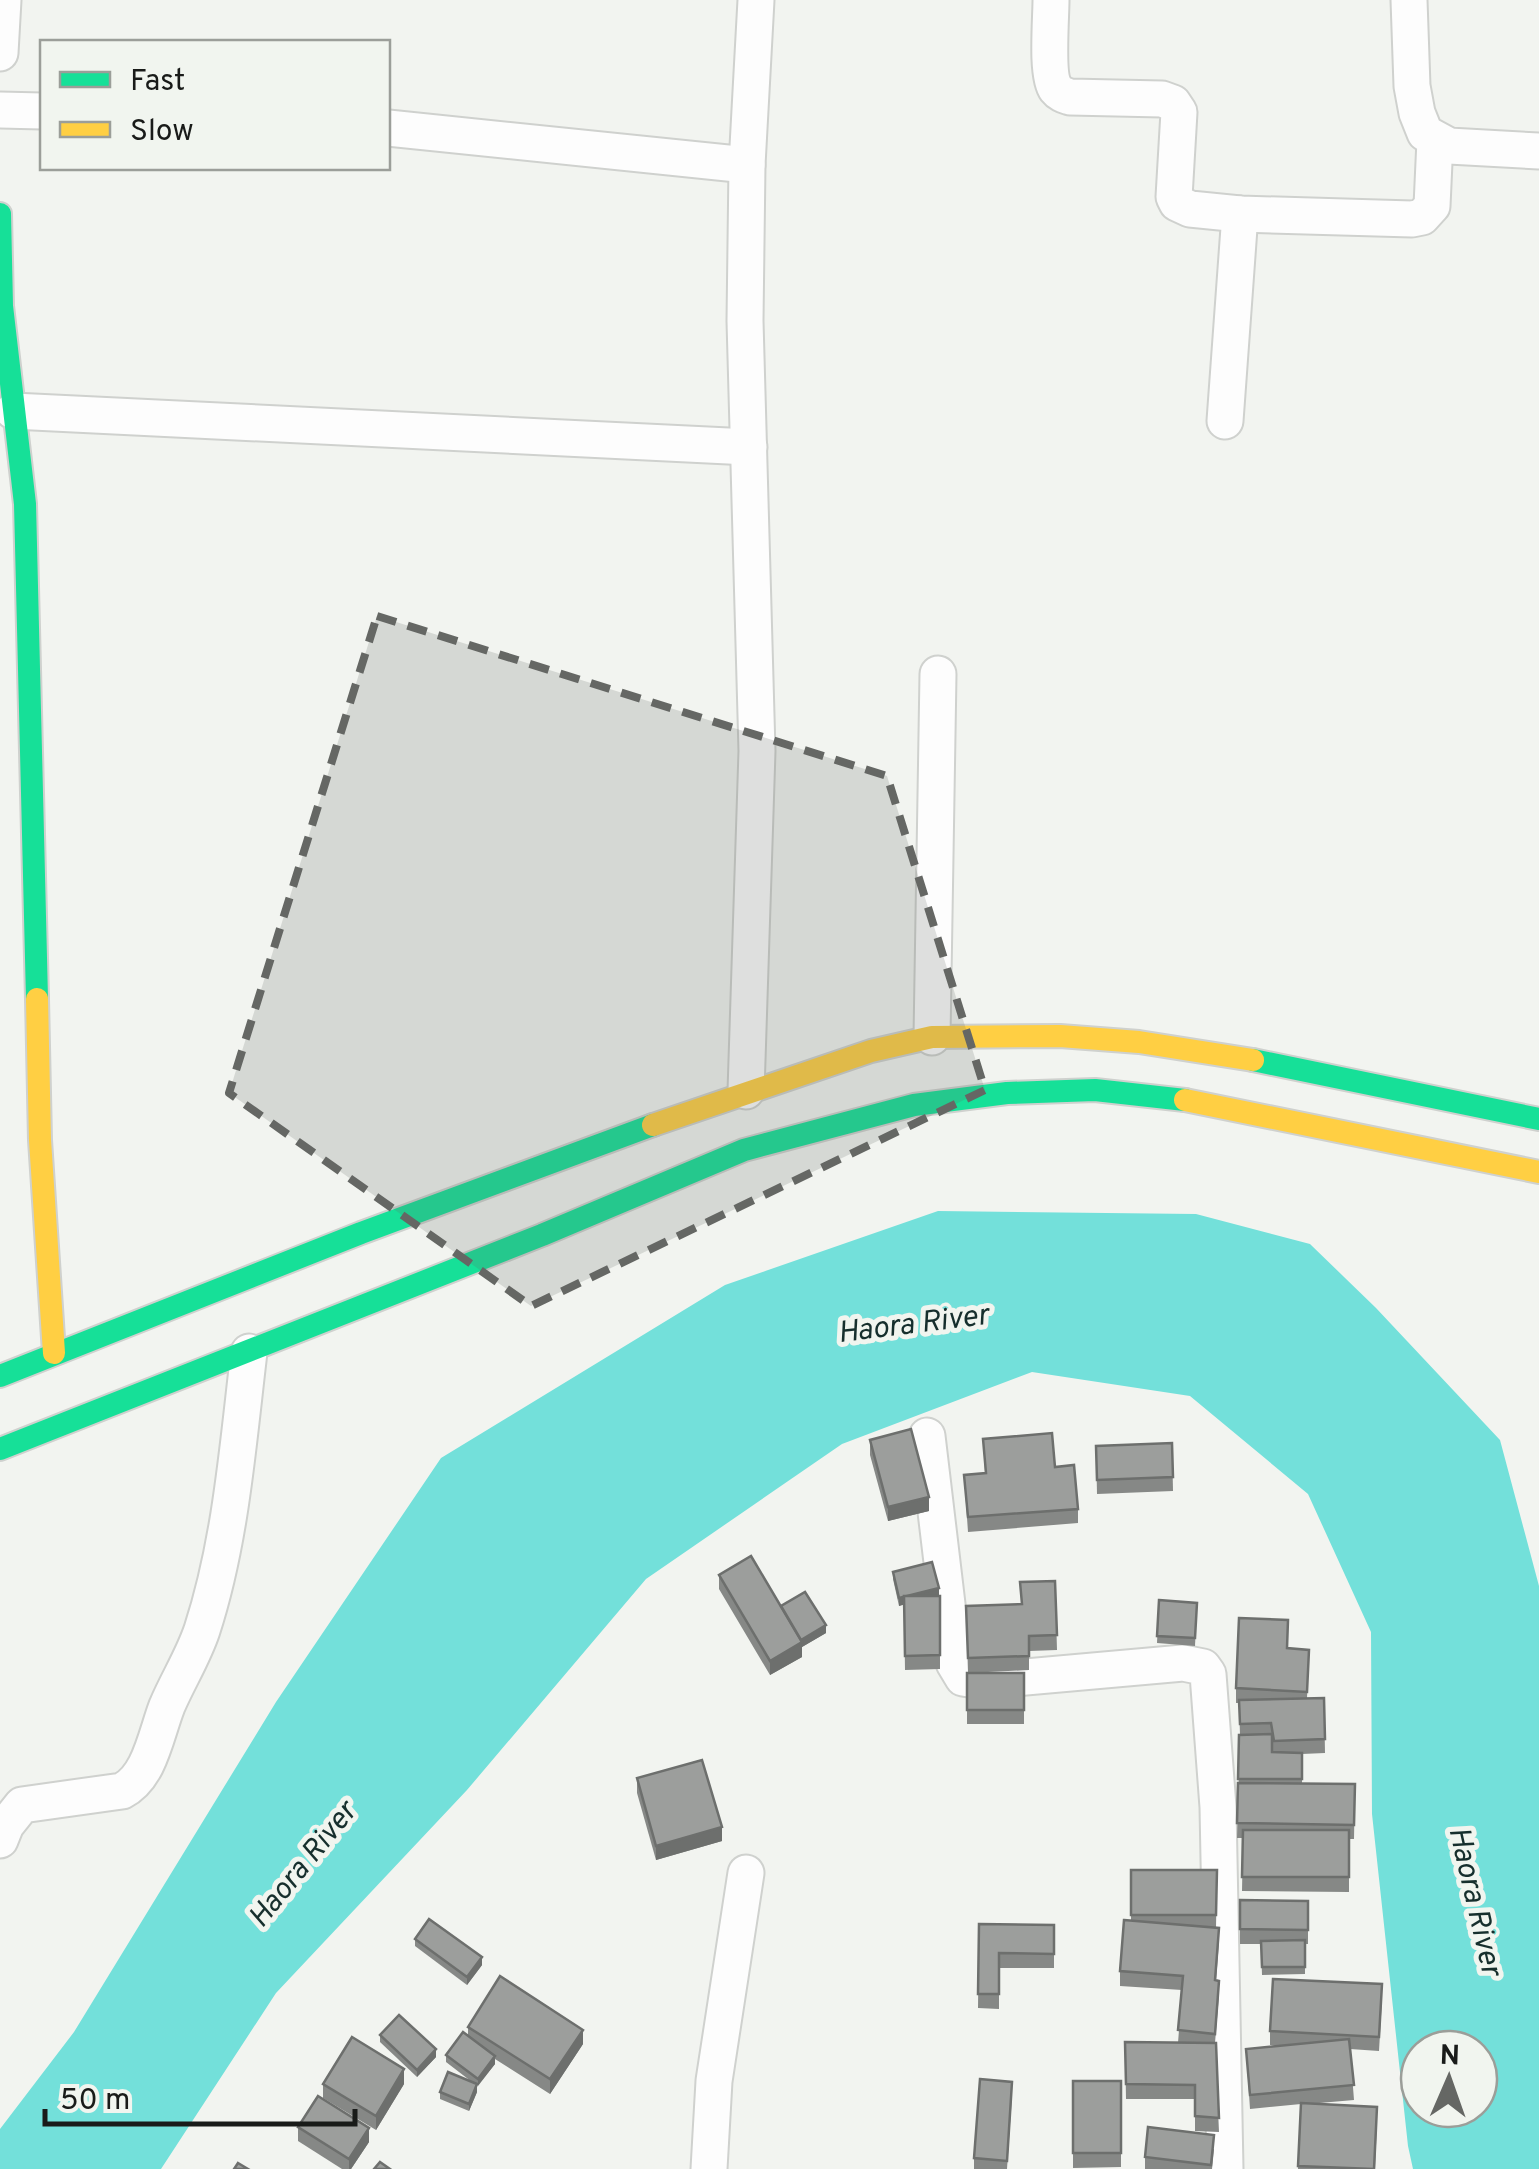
<svg xmlns="http://www.w3.org/2000/svg" width="1539" height="2169" font-family="Overpass,sans-serif">
<rect width="100%" height="100%" fill="#f2f4f0"/>
<path fill="#73e0da" fill-rule="evenodd" d="M938 1211 1196 1214 1310 1244 1376 1308 1500 1440 1539 1586V2169H1413L1408 2146 1372 1814 1371 1632 1308 1494 1190 1396 1032 1372 842 1444 646 1579 467 1790 276 1993 161 2169H0V2129L74 2032 276 1702 441 1458 725 1285ZM1419 2049H1479V2109H1419Z"/>
<g fill="none" stroke-linecap="round" stroke-linejoin="round">
<defs>
<g id="street">
<path d="M1051 0C1051 19 1046 76 1056 89 1060 94 1064 95 1070 97L1162 99 1173 103 1179 112 1174 197 1177 203 1190 209 1240 214 1412 219 1422 217 1432 206 1435 140"/>
<polyline points="1409,0 1412,86 1417,113 1425,133 1449,146 1539,151"/>
<polyline points="0,53 3,0"/>
<polyline points="0,110 42,111"/>
<polyline points="388,128 747,165"/>
<polyline points="13,411 749,447"/>
<polyline points="1225,421 1240,214"/>
<polyline points="932,1037 938,674"/>
<polyline points="746,1091 757,751 745,321 747,165 756,0"/>
<polyline points="927,1436 954,1663 963,1678 981,1681 1183,1663 1203,1667 1208,1674 1218,1807 1225,2169"/>
<path d="M0 1840 6 1825 22 1805 122 1791C150 1777 156 1734 167 1706 178 1680 193 1657 202 1630 231 1541 238 1444 249 1352"/>
<polyline points="709,2169 714,2081 746,1873"/>
</g>
<g id="fast">
<polyline points="0,214 2,306 25,504 37,999"/>
<polyline points="1253,1060 1539,1119"/>
<polyline points="0,1376 361,1233 653,1125"/>
<polyline points="0,1449 542,1235 744,1150 914,1105 1007,1093 1095,1090 1185,1100"/>
</g>
<g id="slow">
<polyline points="37,999 40,1140 54,1353"/>
<polyline points="1185,1100 1539,1172"/>
<polyline points="653,1125 871,1051 932,1037 1060,1036 1139,1042 1253,1060"/>
</g>
</defs>
<use href="#street" stroke="#cfd1ce" stroke-width="39"/>
<use href="#fast" stroke="#cfd1ce" stroke-width="26"/>
<use href="#slow" stroke="#cfd1ce" stroke-width="26"/>
<use href="#street" stroke="#fdfdfd" stroke-width="35"/>
<use href="#fast" stroke="#16e098" stroke-width="22"/>
<use href="#slow" stroke="#ffcf43" stroke-width="22"/>
</g>
<g fill="#868886">
<polygon points="983,1439 1055,1467 1078,1509 1078,1523 968,1532 964,1475 985,1473"/>
<polygon points="870,1440 929,1511 888,1521 870,1455"/>
<polygon points="1172,1443 1173,1491 1097,1494 1096,1446"/>
<polygon points="893,1572 939,1595 936,1596 940,1596 940,1669 905,1670 904,1604 899,1606 893,1579"/>
<polygon points="719,1575 826,1633 802,1647 802,1657 770,1675 719,1589"/>
<polygon points="1055,1581 1057,1650 1029,1651 1029,1670 968,1673 966,1606 1021,1604"/>
<polygon points="1159,1600 1197,1603 1195,1646 1157,1643"/>
<polygon points="1287,1648 1309,1650 1307,1698 1324,1698 1325,1753 1302,1754 1302,1783 1355,1784 1354,1839 1349,1839 1349,1892 1242,1891 1243,1838 1237,1838 1240,1735 1239,1703 1236,1703 1236,1688"/>
<rect x="967" y="1673" width="57" height="51"/>
<polygon points="637,1778 722,1841 656,1860 637,1793"/>
<polygon points="1131,1870 1217,1870 1216,1928 1219,1942 1216,1981 1219,1995 1215,2043 1219,2132 1195,2131 1195,2099 1126,2099 1125,2042 1178,2043 1182,1990 1120,1986 1120,1971 1131,1921"/>
<polygon points="1240,1900 1308,1901 1308,1944 1305,1944 1305,1974 1262,1975 1261,1944 1240,1944"/>
<polygon points="979,1924 1054,1925 1054,1968 999,1968 999,2009 978,2008"/>
<polygon points="415,1939 482,1965 467,1985 415,1946"/>
<polygon points="1382,1999 1379,2051 1350,2049 1354,2100 1308,2104 1377,2122 1375,2169 1298,2169 1301,2104 1250,2109 1246,2049 1278,2046 1270,2045 1270,2031"/>
<polygon points="468,2027 583,2044 550,2094 495,2059 495,2064 477,2086 477,2092 469,2111 440,2099 440,2092 472,2082 446,2062 446,2055 468,2036"/>
<polygon points="380,2035 436,2057 417,2077 380,2042"/>
<polygon points="1073,2081 1121,2081 1121,2167 1073,2168"/>
<polygon points="323,2084 404,2084 376,2130 323,2098"/>
<polygon points="1012,2096 1007,2169 974,2169 974,2158"/>
<polygon points="298,2127 369,2142 351,2169 342,2169 298,2141"/>
<polygon points="1214,2149 1212,2169 1145,2169 1145,2157"/>
</g>
<g fill="#6d6f6d">
<polygon points="929,1497 929,1511 888,1521 888,1507"/>
<polygon points="939,1588 939,1595 899,1606 899,1598"/>
<polygon points="826,1625 826,1633 802,1647 802,1657 770,1675 770,1661 799,1641"/>
<polygon points="722,1827 722,1841 656,1860 656,1846"/>
<polygon points="482,1957 482,1965 467,1985 467,1977"/>
<polygon points="583,2030 583,2044 550,2094 550,2079"/>
<polygon points="436,2049 436,2057 417,2077 417,2070"/>
<polygon points="495,2056 495,2064 478,2086 478,2079"/>
<polygon points="404,2069 404,2084 376,2130 376,2116"/>
<polygon points="477,2084 477,2092 469,2111 469,2104"/>
<polygon points="369,2128 369,2142 351,2169 349,2169 349,2159"/>
</g>
<g fill="#9c9e9c" stroke="#6d6f6d" stroke-width="2.5">
<polygon points="911,1429 929,1497 888,1507 870,1440"/>
<polygon points="1052,1433 1055,1467 1074,1465 1078,1509 968,1517 964,1475 986,1473 983,1439"/>
<polygon points="1172,1443 1173,1477 1097,1480 1096,1446"/>
<polygon points="751,1556 802,1642 770,1661 719,1575"/>
<polygon points="932,1562 939,1588 899,1598 893,1572"/>
<polygon points="1055,1581 1057,1635 1029,1636 1029,1656 968,1658 966,1606 1022,1604 1020,1582"/>
<polygon points="805,1592 826,1625 801,1640 781,1606"/>
<polygon points="904,1596 940,1596 940,1655 905,1656"/>
<polygon points="1159,1600 1197,1603 1195,1638 1157,1636"/>
<polygon points="1239,1618 1288,1620 1287,1648 1309,1650 1307,1692 1236,1688"/>
<rect x="967" y="1673" width="57" height="37"/>
<polygon points="1324,1698 1325,1739 1274,1741 1271,1723 1240,1724 1239,1700"/>
<polygon points="1272,1734 1272,1752 1302,1753 1302,1779 1238,1779 1239,1735"/>
<polygon points="702,1760 722,1827 656,1846 637,1778"/>
<polygon points="1238,1783 1355,1784 1354,1825 1237,1823"/>
<polygon points="1243,1830 1349,1830 1349,1877 1242,1877"/>
<polygon points="1131,1870 1217,1870 1216,1915 1131,1915"/>
<polygon points="1240,1900 1308,1901 1308,1930 1240,1929"/>
<polygon points="429,1919 482,1957 467,1977 415,1939"/>
<polygon points="1124,1920 1219,1928 1215,1980 1219,1981 1215,2034 1178,2030 1183,1976 1120,1971"/>
<polygon points="979,1924 1054,1925 1054,1954 999,1953 999,1994 978,1994"/>
<polygon points="1305,1940 1305,1967 1262,1967 1261,1941"/>
<polygon points="500,1976 583,2030 550,2079 468,2027"/>
<polygon points="1273,1979 1382,1984 1379,2037 1270,2031"/>
<polygon points="399,2015 436,2049 417,2070 380,2035"/>
<polygon points="463,2032 495,2056 478,2079 446,2055"/>
<polygon points="352,2037 404,2069 376,2116 323,2084"/>
<polygon points="1349,2039 1354,2085 1250,2095 1246,2049"/>
<polygon points="1125,2042 1216,2043 1219,2118 1195,2116 1195,2085 1126,2084"/>
<polygon points="448,2072 477,2084 469,2104 440,2092"/>
<polygon points="980,2079 1012,2082 1007,2161 974,2158"/>
<rect x="1073" y="2081" width="48" height="72"/>
<polygon points="318,2096 369,2128 349,2159 298,2127"/>
<polygon points="1301,2103 1377,2107 1374,2169 1298,2166"/>
<polygon points="1148,2127 1214,2135 1211,2165 1145,2157"/>
<polygon points="380,2162 390,2169 374,2169"/>
<polygon points="238,2163 248,2169 234,2169"/>
</g>
<path fill="#656764" fill-opacity="0.2" stroke="#656764" stroke-width="8" stroke-dasharray="20 12" stroke-linejoin="round" d="M377 616 887 776 985 1090 531 1306 229 1093Z"/>
<g text-anchor="middle" stroke-width="10" stroke-linejoin="round" paint-order="stroke">
<g font-size="30" font-style="italic" fill="#162f2d" stroke="#f1f5ef">
<text transform="translate(913 1323) rotate(-7)" y="10">Haora River</text>
<text transform="translate(302 1864) rotate(-51)" y="10">Haora River</text>
<text transform="translate(1476 1901) rotate(77)" y="10">Haora River</text>
</g>
</g>
<rect x="40" y="40" width="350" height="130" fill="#f1f5ef" stroke="#9b9e99" stroke-width="2.5"/>
<rect x="60" y="72" width="50" height="15" fill="#16e098" stroke="#9b9e99" stroke-width="2.5"/>
<text x="130" y="90" font-size="30" fill="#191b19">Fast</text>
<rect x="60" y="122" width="50" height="15" fill="#ffcf43" stroke="#9b9e99" stroke-width="2.5"/>
<text x="130" y="140" font-size="30" fill="#191b19">Slow</text>
<g transform="translate(1449 2079) rotate(2)"><circle r="48" fill="#f1f5ef" stroke="#9b9e99" stroke-width="2.5"/>
<path d="M0-8L18 38L0 25L-18 38Z" fill="#656764"/>
<text y="-15" font-size="28" font-weight="bold" text-anchor="middle" fill="#191b19">N</text>
</g>
<path d="M45 2109v15h310v-15" fill="none" stroke="#191b19" stroke-width="5"/>
<text x="60" y="2109" font-size="30" fill="#191b19" stroke="#f1f5ef" stroke-width="8" paint-order="stroke">50 m</text>
</svg>
